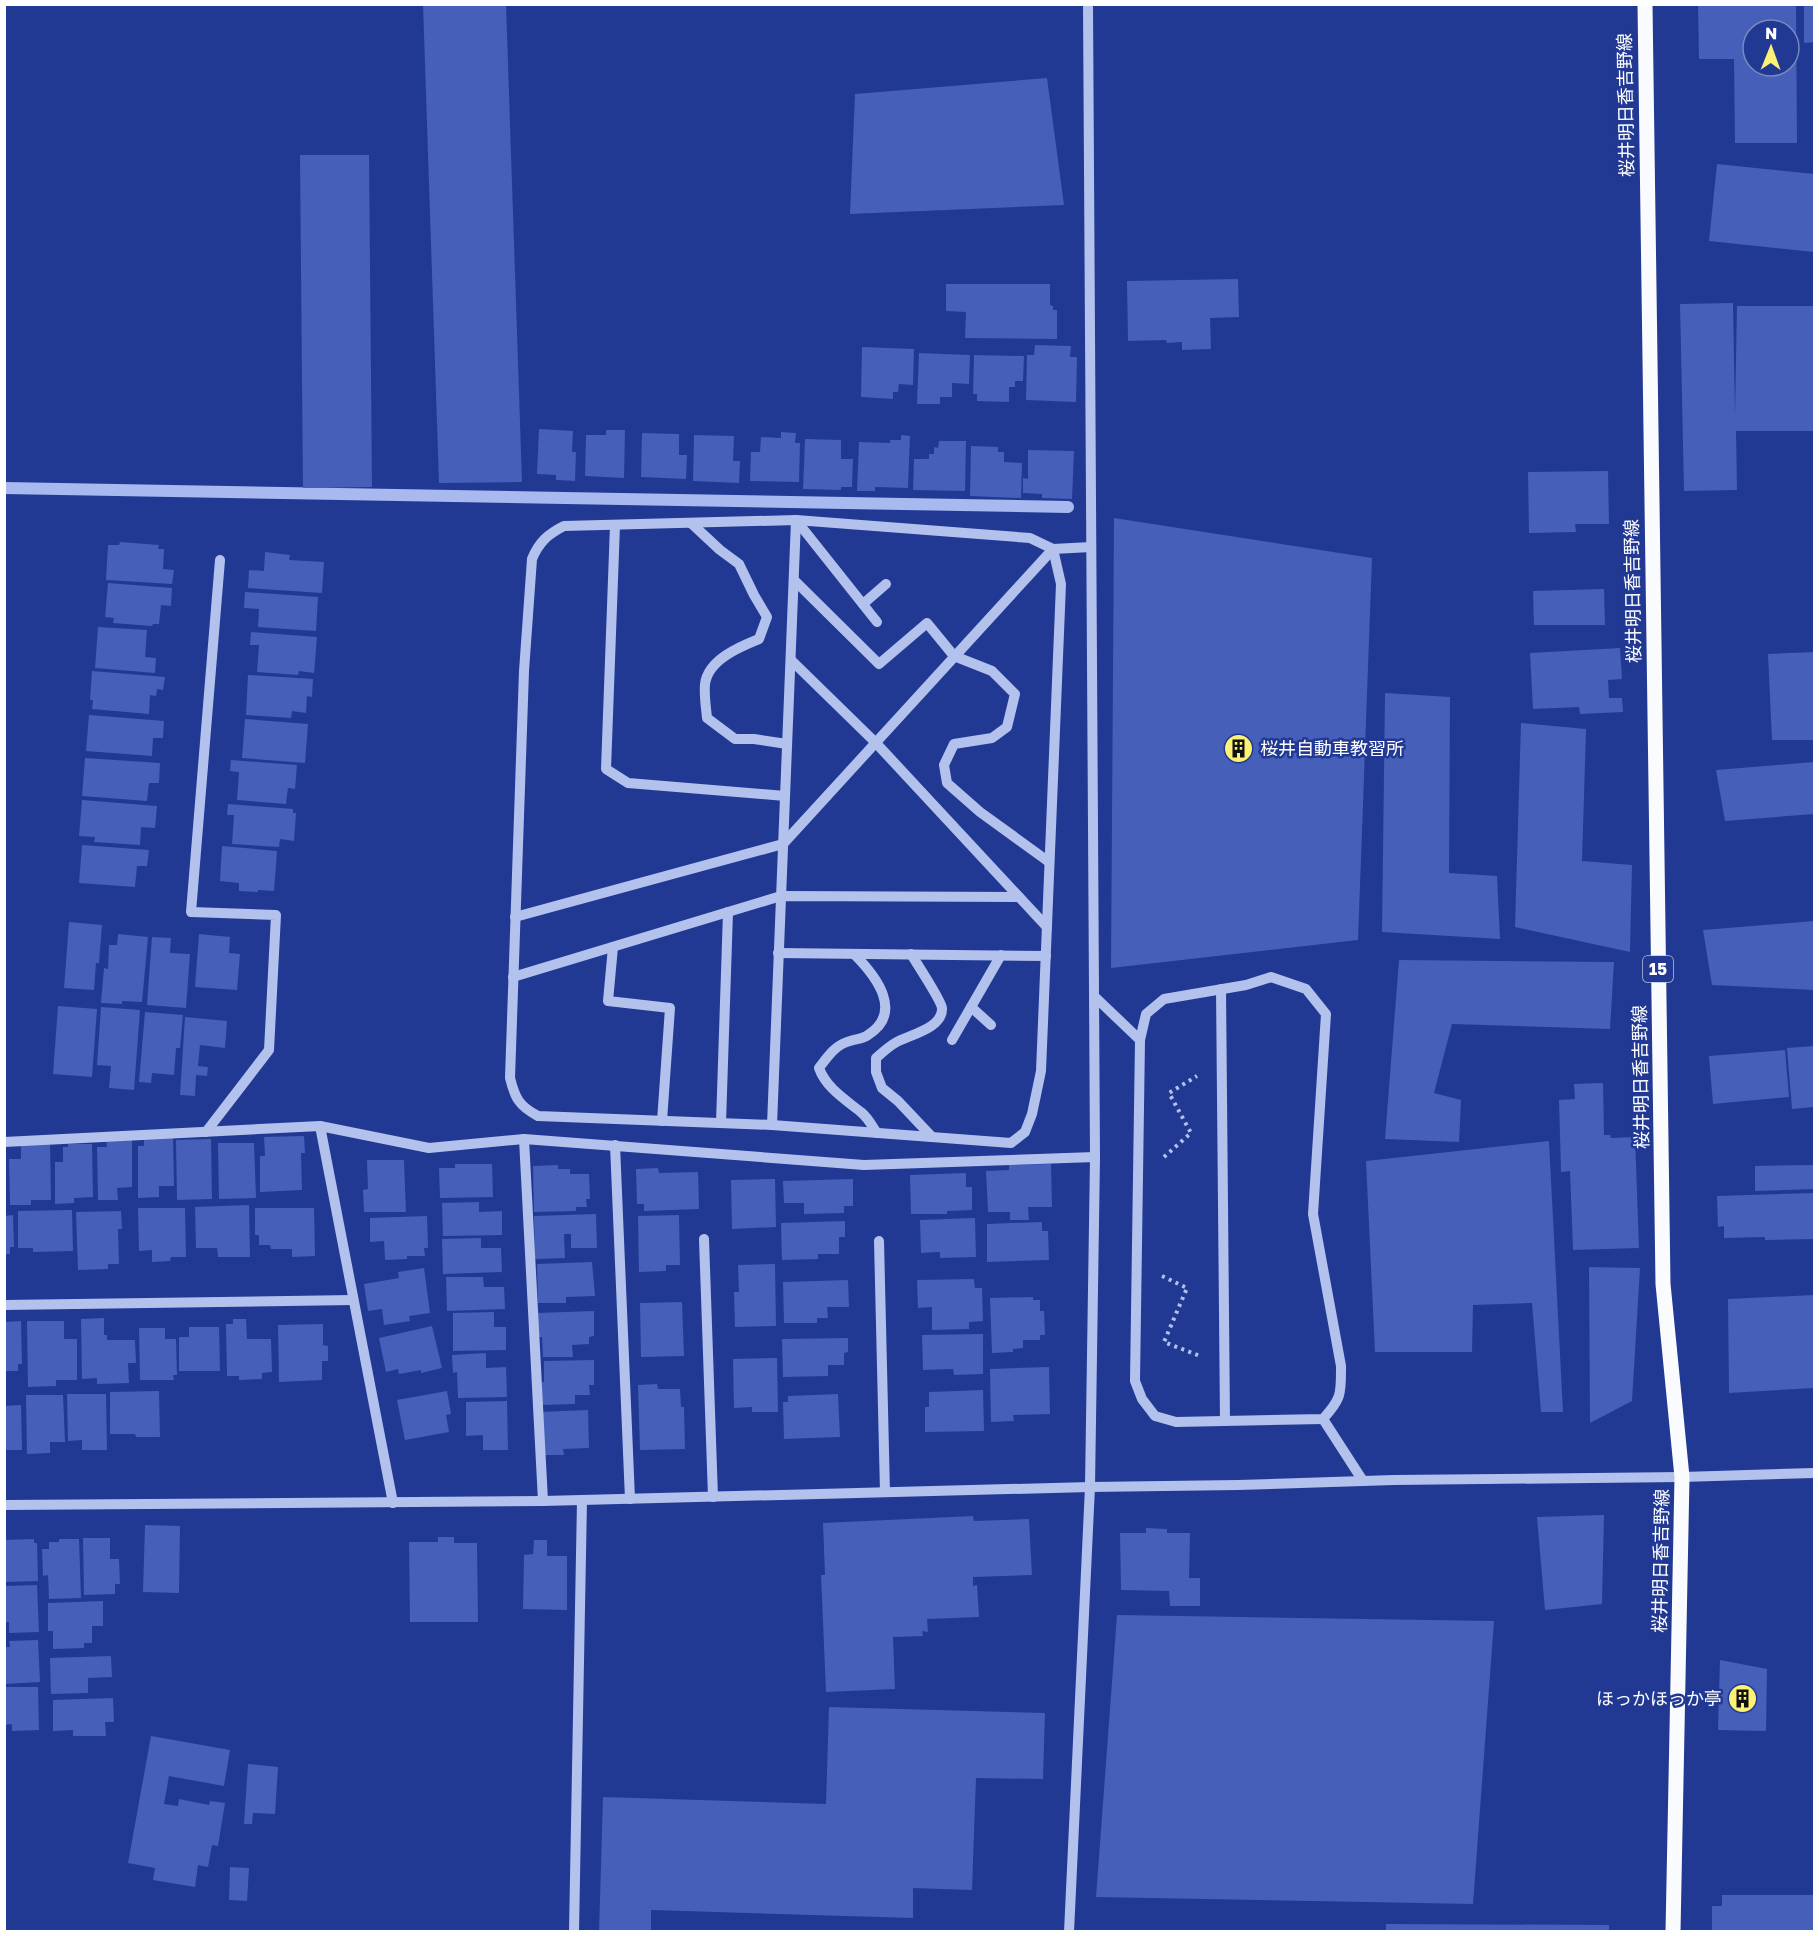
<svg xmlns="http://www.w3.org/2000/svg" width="1819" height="1936" font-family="'Golos Text','Noto Sans JP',sans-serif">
<rect width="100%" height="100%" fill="#213993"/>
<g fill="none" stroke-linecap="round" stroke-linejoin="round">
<polyline stroke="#a7b9ef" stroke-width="12" points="4,488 1068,507"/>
</g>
<g fill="#465fb8" fill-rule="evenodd">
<polygon points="423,4 506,4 522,482 439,483"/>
<path d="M1698 4H1796L1797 143H1735L1734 59H1699ZM1753 30H1789V66H1753Z"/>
<polygon points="1804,4 1814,4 1814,42 1804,43"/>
<polygon points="1047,78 1064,205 850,214 855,94"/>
<polygon points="300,155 369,155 372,487 303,488"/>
<polygon points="1717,164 1814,174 1814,252 1709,241"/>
<polygon points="1238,279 1239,317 1210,318 1211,349 1182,350 1182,342 1167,343 1166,340 1128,341 1127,281"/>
<polygon points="946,284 1050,284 1050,305 1053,306 1053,310 1057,310 1057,339 965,338 966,312 946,311"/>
<polygon points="1733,303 1735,415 1737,306 1814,306 1814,431 1736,431 1737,490 1684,491 1680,304"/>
<polygon points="1035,345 1071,346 1070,357 1077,357 1076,402 1026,400 1027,355 1034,355"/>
<polygon points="862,347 914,349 913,385 899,384 898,392 893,392 893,399 861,397"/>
<polygon points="919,353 970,355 969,384 952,383 952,397 940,397 940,404 917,404"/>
<polygon points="974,355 1024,356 1023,381 1015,381 1015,387 1009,387 1009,402 977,401 977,394 973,394"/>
<polygon points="539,429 573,431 572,452 576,452 575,481 556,480 556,475 537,474"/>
<polygon points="606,430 625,430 624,478 585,476 586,435 606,435"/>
<polygon points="781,432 796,433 795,443 800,443 799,482 750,481 751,452 760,452 761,437 781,438"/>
<polygon points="642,433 679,434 679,455 687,455 686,479 641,477"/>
<polygon points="694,435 734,436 733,461 740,461 739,483 693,481"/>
<polygon points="901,435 910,436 908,488 875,487 875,491 857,491 859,442 890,443 890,440 901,440"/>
<polygon points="805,439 841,440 841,459 853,459 852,487 841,487 841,490 803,489"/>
<polygon points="939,441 966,441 965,491 913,490 914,459 929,459 929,454 934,454 934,447 938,448"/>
<polygon points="971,446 998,447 998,452 1004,452 1004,462 1022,463 1021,498 970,496"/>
<polygon points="1028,450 1074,451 1072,499 1042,498 1042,494 1023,493 1023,478 1028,479"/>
<polygon points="1608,471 1609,524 1575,524 1576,532 1529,533 1528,472"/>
<polygon points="1114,518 1372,558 1358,940 1111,968"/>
<polygon points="120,542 159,545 158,549 164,549 163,569 174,570 172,584 106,580 108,545 119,545"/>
<polygon points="265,552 290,555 289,560 324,562 322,593 248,588 249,570 264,571"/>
<polygon points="108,583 172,588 171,606 161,605 159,624 153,624 152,626 113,623 114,618 105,617"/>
<polygon points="1604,589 1605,625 1534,625 1533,591"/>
<polygon points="245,592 318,597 316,631 258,627 259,609 244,608"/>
<polygon points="98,627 147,630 145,657 156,658 155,673 95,668"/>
<polygon points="251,632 317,637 314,673 299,671 298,675 257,672 259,645 250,645"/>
<polygon points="1620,648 1622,679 1608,680 1609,698 1622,698 1623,712 1580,714 1579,707 1533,709 1530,653"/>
<polygon points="1814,652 1814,740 1772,740 1768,654"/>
<polygon points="92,671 165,677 163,690 157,689 156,696 150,695 149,714 92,709 93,700 90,700"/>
<polygon points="248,675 313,679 312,697 307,696 306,713 292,711 291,718 246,715"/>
<polygon points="1385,693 1450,697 1449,873 1497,876 1500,939 1382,932"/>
<polygon points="89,715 164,721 163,738 153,738 152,756 86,751"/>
<polygon points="245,719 308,724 305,763 242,758"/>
<polygon points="1521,723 1586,729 1582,861 1632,865 1630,952 1515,927"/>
<polygon points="85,758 160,763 159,783 149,783 147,801 82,796"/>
<polygon points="231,760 297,765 295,789 288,788 286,804 237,800 239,772 230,771"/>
<polygon points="1814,762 1814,814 1725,821 1716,770"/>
<polygon points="82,800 157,806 155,828 141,827 140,845 94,842 95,837 79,836"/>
<polygon points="228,804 293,809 293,813 296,813 294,841 280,839 279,847 232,844 234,815 227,815"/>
<polygon points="82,845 149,850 147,866 137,866 135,887 79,883"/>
<polygon points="222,846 277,851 274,891 258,890 258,892 239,891 239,883 220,881"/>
<polygon points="1814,921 1814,990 1712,985 1703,930"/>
<polygon points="69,922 102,925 99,963 96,963 94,990 64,988"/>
<polygon points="118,934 148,937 142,1002 122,1001 122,1004 101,1003 104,968 108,969 109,945 117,945"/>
<polygon points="199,934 230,937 229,953 240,954 237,990 195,987"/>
<polygon points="152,937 171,938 170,953 190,954 186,1008 147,1005"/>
<polygon points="1399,960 1614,962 1610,1029 1452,1024 1434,1093 1461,1100 1459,1142 1385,1139"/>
<polygon points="58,1006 97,1009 92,1077 53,1074"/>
<polygon points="101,1007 140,1010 134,1090 109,1088 111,1066 97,1065"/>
<polygon points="145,1012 183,1015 180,1048 176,1048 174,1075 152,1073 151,1083 139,1082"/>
<polygon points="185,1017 227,1021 225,1048 200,1045 198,1066 208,1067 207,1076 196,1075 195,1096 180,1095"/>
<polygon points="1814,1046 1814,1107 1792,1109 1787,1048"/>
<polygon points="1785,1050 1789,1097 1713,1104 1709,1056"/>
<polygon points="1603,1083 1604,1135 1610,1135 1611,1138 1635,1137 1639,1248 1573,1250 1570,1171 1561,1172 1559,1100 1575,1099 1574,1084"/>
<polygon points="132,1136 132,1187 117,1188 118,1200 98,1200 97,1147 107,1147 106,1137"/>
<polygon points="173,1136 174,1186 159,1186 159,1197 138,1198 138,1146 144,1146 144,1137"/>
<polygon points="304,1136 305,1153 301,1153 302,1190 260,1192 260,1156 265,1156 264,1137"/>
<polygon points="211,1139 212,1199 177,1200 176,1140"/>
<polygon points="1549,1141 1563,1412 1541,1412 1532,1303 1473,1305 1472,1352 1375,1352 1366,1161"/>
<polygon points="218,1143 254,1143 256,1198 219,1199"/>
<polygon points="50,1144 51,1200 31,1200 31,1205 10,1205 9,1159 21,1159 21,1145"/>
<polygon points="68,1144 92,1144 93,1197 74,1198 74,1203 55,1204 55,1162 63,1162 63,1147 68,1147"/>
<polygon points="367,1160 404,1160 406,1212 364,1212 363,1190 368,1189"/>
<polygon points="455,1164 492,1164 493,1197 440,1198 439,1168 455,1168"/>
<polygon points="1051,1164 1052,1207 1028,1207 1029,1220 1010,1220 1010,1212 988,1212 986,1171 1009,1170 1009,1165"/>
<polygon points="558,1165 558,1169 570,1169 570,1174 589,1174 590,1199 586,1199 587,1207 576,1207 576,1211 534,1212 533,1166"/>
<polygon points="1814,1165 1814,1189 1755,1191 1755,1166"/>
<polygon points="658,1168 659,1173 698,1172 699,1209 644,1211 644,1204 637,1204 636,1169"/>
<polygon points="966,1173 966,1187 972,1187 972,1210 947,1211 947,1214 911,1214 910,1175"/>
<polygon points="775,1179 776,1227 732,1229 731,1180"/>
<polygon points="853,1179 853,1206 844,1206 844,1213 804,1214 804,1203 784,1203 783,1181"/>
<polygon points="1814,1193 1814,1239 1765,1240 1765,1237 1724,1238 1724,1226 1718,1227 1717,1196"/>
<polygon points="479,1202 479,1212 502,1211 502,1235 443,1236 442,1203"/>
<polygon points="249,1205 250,1257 218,1257 217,1248 196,1248 195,1207"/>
<polygon points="138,1208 185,1208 186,1257 171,1257 170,1261 152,1262 152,1250 139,1251"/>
<polygon points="255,1208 314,1208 315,1256 292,1257 292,1249 271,1249 270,1245 259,1245 259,1235 255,1235"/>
<polygon points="72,1210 73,1251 33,1252 33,1248 18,1248 18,1211"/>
<polygon points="121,1211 122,1229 118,1229 119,1264 108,1264 108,1269 78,1270 76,1212"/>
<polygon points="596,1214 597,1248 571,1248 571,1234 564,1234 565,1258 535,1259 534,1216"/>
<polygon points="13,1215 14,1247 10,1247 10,1254 4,1254 4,1216"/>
<polygon points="679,1215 680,1265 666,1265 666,1271 639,1272 638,1216"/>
<polygon points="427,1216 428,1248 424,1248 425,1256 407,1256 407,1259 385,1260 384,1241 370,1242 370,1218"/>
<polygon points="975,1218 976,1257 940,1258 940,1252 921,1253 920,1220"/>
<polygon points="845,1221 845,1237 839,1237 839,1254 818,1254 818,1259 782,1260 781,1223"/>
<polygon points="1042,1222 1042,1231 1048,1231 1049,1260 987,1262 987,1224"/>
<polygon points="481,1238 481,1248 501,1248 502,1272 443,1274 442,1239"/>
<polygon points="592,1262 595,1296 566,1297 566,1303 538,1303 537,1264"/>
<polygon points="775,1264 776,1326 735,1327 734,1292 739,1292 738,1265"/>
<polygon points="1589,1267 1640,1268 1632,1401 1590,1423"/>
<polygon points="424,1268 430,1313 409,1316 410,1321 384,1325 382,1309 368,1311 364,1284 399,1278 398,1272"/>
<polygon points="446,1277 483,1277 484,1287 504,1287 505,1309 447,1311"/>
<polygon points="974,1279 975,1288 982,1288 983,1321 969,1322 969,1329 932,1330 932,1307 918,1308 917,1280"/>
<polygon points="848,1280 849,1307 827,1307 828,1318 817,1318 817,1323 784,1323 783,1282"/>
<polygon points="1814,1295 1814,1388 1729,1393 1728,1299"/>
<polygon points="1033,1297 1033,1300 1040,1300 1040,1311 1044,1311 1045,1335 1040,1335 1040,1340 1023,1340 1023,1348 1013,1349 1013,1352 992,1353 990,1298"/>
<polygon points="682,1302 684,1356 641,1357 640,1303"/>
<polygon points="594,1311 594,1336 589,1337 589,1344 572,1345 573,1357 543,1357 542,1337 538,1337 537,1313"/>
<polygon points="494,1312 494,1327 506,1327 506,1350 453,1351 453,1313"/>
<polygon points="104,1318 104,1335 107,1335 107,1340 135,1340 136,1363 128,1363 129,1383 97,1384 97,1378 82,1379 81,1319"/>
<polygon points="233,1319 246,1319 247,1339 271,1339 272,1372 262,1373 262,1379 239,1380 239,1376 227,1376 226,1324 233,1324"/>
<polygon points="21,1321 22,1364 18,1364 18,1371 4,1371 4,1322"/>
<polygon points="27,1321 64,1321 64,1339 77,1339 77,1380 56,1380 56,1386 28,1387"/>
<polygon points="323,1324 323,1345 328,1346 328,1361 322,1361 322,1380 279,1382 278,1325"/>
<polygon points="432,1326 442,1368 421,1373 421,1370 399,1374 398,1369 386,1372 379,1338"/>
<polygon points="189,1327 219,1327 220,1371 179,1371 179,1337 189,1337"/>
<polygon points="139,1328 165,1328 165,1339 176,1339 177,1375 173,1375 174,1380 140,1380"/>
<polygon points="983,1334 983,1374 954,1375 953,1369 923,1370 922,1335"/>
<polygon points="848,1338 848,1352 844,1353 844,1365 828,1365 828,1376 783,1377 782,1339"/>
<polygon points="486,1353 486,1368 506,1367 507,1397 458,1398 457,1372 453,1373 452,1355"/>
<polygon points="777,1358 778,1412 752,1412 752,1407 734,1408 733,1359"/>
<polygon points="594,1360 594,1385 589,1385 590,1395 575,1395 575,1404 540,1405 539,1382 544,1382 544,1361"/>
<polygon points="1049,1367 1050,1414 1013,1415 1014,1421 991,1422 990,1369"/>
<polygon points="657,1384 658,1389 680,1389 681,1407 684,1407 685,1449 640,1450 638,1385"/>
<polygon points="983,1390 984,1431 925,1432 925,1407 929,1407 929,1392"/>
<polygon points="159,1391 160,1437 136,1437 135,1434 110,1434 110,1392"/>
<polygon points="447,1391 451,1414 446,1415 449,1432 405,1440 397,1400"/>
<polygon points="67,1394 106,1394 107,1450 82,1450 82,1440 68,1441"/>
<polygon points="838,1394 840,1437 784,1439 783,1402 788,1402 788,1396"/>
<polygon points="26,1395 63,1395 65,1442 50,1442 50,1453 27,1454"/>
<polygon points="507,1401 508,1450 483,1450 483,1435 466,1436 466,1402"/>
<polygon points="21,1405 22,1450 4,1450 4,1406"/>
<polygon points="588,1410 589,1448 563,1449 564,1455 540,1455 539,1412"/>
<polygon points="1604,1515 1602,1604 1545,1610 1537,1517"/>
<polygon points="973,1516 974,1521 1029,1519 1032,1575 973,1577 973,1586 977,1585 979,1617 927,1619 928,1632 922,1631 923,1636 893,1637 895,1689 826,1692 821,1575 825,1575 823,1523"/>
<polygon points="145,1525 180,1526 179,1593 143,1592"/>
<polygon points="1146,1528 1167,1529 1167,1533 1190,1533 1189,1578 1200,1578 1200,1606 1170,1606 1169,1591 1121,1590 1120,1533 1146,1533"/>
<polygon points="438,1537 454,1537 454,1543 477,1543 478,1622 410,1622 409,1542 438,1542"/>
<polygon points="83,1538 110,1538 110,1559 119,1559 120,1584 115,1584 115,1594 84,1595"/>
<polygon points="34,1539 34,1543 37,1543 38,1581 4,1582 4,1540"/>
<polygon points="59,1539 79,1539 81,1598 49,1599 48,1575 43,1576 42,1549 49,1549 49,1542 59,1542"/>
<polygon points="534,1540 547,1540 547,1556 567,1556 567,1610 523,1609 524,1555 533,1554"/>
<polygon points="37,1585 39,1632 9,1633 9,1622 4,1622 4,1586"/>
<polygon points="103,1601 103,1626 92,1626 92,1643 84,1643 84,1648 53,1649 53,1631 48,1631 48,1603"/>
<polygon points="1117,1615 1494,1621 1473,1904 1096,1897"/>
<polygon points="38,1640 40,1682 4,1684 4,1647 10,1647 9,1641"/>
<polygon points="111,1656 112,1677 88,1678 88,1693 51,1694 50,1658"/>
<polygon points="1720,1660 1767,1669 1766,1731 1718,1730"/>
<polygon points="4,1687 38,1687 39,1730 12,1731 12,1724 4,1725"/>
<polygon points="113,1698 114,1722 105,1722 106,1736 73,1736 73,1730 53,1731 53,1700"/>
<polygon points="829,1707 1045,1713 1043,1779 976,1778 972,1890 913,1888 913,1918 651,1910 651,1932 599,1932 603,1797 826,1804"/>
<polygon points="151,1736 230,1750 224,1786 169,1776 164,1804 178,1806 179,1799 209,1805 210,1801 225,1803 218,1846 212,1845 208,1867 198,1865 195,1887 153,1880 155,1868 128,1863"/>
<polygon points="248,1764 278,1767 275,1814 253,1813 252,1824 244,1824"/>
<polygon points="230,1867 249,1868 247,1901 229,1900"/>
<polygon points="1722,1895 1814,1895 1814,1932 1712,1932 1712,1906 1722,1906"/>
<polygon points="1386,1924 1609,1925 1609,1932 1386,1932"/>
</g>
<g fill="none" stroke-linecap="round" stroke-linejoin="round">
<g stroke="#b3c1ed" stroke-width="4" stroke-dasharray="3 4.5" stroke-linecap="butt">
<polyline points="1164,1157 1191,1133 1169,1093 1197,1076"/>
<polyline points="1162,1276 1187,1288 1164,1342 1200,1356"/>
</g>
<g stroke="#b3c1ed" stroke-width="10">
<path d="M796 520 1030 538 1053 549 1061 584 1041 1071 1032 1114 1025 1132 1011 1143 772 1125 538 1116C519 1106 515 1098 510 1078L524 671 532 559C539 542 548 534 564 526Z"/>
<polyline points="796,520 877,622"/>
<path d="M691 523 720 550 739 564 754 595 767 617 759 639C739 647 708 660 705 684 704 696 706 707 707 718L735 739H754L787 744"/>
<polyline points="615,525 606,769 628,783 785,796"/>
<polyline points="794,580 879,664 927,623 954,656 992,671 1015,694 1007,727 992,738 954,744 944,765 947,783 980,812 1049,862"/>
<polyline points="863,604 886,584"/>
<polyline points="791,660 875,742 1047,927"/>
<polyline points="515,917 783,844 1053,549 1091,547"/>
<polyline points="613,947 608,1001 670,1008 662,1121"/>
<polyline points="778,953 1046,956"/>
<path d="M854 954C876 976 904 1012 868 1035 863 1039 856 1039 850 1041 835 1045 828 1056 819 1068 826 1088 846 1100 862 1113 868 1118 872 1126 877 1133"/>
<path d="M911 954C917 964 941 1000 942 1008 943 1029 908 1035 895 1043 888 1047 882 1053 876 1058V1072L882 1088 898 1101 932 1137"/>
<polyline points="513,977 781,896 1019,897"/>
<path d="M1271 977 1306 989 1326 1014 1313 1214 1341 1366C1341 1394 1342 1398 1323 1419L1176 1422 1155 1416 1142 1399 1135 1381 1140 1040 1146 1014 1164 999 1246 985Z"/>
<polyline points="1221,989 1225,1421"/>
<polyline points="1094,996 1140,1040"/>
<polyline points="971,1007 991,1025"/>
<polyline points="952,1040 1001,955"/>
<polyline points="721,1123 728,912"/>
<polyline points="772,1125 796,520"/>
<polyline points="320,1126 393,1503"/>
<polyline points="206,1132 269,1050 276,915 191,912 220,560"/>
<polyline points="524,1139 543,1501"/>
<polyline points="4,1142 320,1126 429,1148 524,1139 864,1165 1095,1157"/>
<polyline points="615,1145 630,1499"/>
<polyline points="704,1239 713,1497"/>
<polyline points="879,1241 885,1492"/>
<polyline points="4,1305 353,1300"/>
<polyline points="1323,1419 1363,1481"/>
<polyline points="4,1505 543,1501 1090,1487 1238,1485 1394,1480 1682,1477 1814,1473"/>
<polyline points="574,1932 582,1500"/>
<polyline points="1069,1932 1090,1487 1095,1157 1088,4"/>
</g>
<polyline stroke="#fafbff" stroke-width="15" points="1645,4 1663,1284 1682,1477 1673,1932"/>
</g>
<defs>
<symbol id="building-disc" viewBox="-11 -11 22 22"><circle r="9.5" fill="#faf175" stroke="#213993"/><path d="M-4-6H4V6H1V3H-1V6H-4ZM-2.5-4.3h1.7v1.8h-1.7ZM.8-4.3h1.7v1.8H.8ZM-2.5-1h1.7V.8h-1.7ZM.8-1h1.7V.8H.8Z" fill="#111"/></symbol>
</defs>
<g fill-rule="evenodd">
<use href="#building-disc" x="1222" y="732" width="33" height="33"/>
<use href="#building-disc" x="1726" y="1682" width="33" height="33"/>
</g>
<g text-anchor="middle" stroke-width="5" stroke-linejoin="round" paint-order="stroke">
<rect fill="#213993" stroke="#bcc4df" stroke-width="1.5" x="1643" y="956" width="30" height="26" rx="4.5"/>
<g font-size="16" font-weight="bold" fill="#fff">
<text x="1658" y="975">15</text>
</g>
<g font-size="18" fill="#fff" stroke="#213993">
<text transform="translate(1626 105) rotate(-91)" y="6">桜井明日香吉野線</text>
<text transform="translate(1633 591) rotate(-91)" y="6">桜井明日香吉野線</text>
<text transform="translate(1641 1077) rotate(-91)" y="6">桜井明日香吉野線</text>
<text transform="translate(1661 1561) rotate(-89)" y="6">桜井明日香吉野線</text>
</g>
<g font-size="18" fill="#fff" stroke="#213993" text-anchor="start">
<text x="1260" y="755">桜井自動車教習所</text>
<text x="1722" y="1705" text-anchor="end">ほっかほっか亭</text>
</g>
</g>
<rect width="1819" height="1936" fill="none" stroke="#ffffff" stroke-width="12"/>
<g transform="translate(1771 48) rotate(1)"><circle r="28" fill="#213993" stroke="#7a88be" stroke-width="1.5"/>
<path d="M0-4.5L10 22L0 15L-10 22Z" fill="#faf175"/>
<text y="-9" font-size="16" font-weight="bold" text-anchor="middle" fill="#ffffff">N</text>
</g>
</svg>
